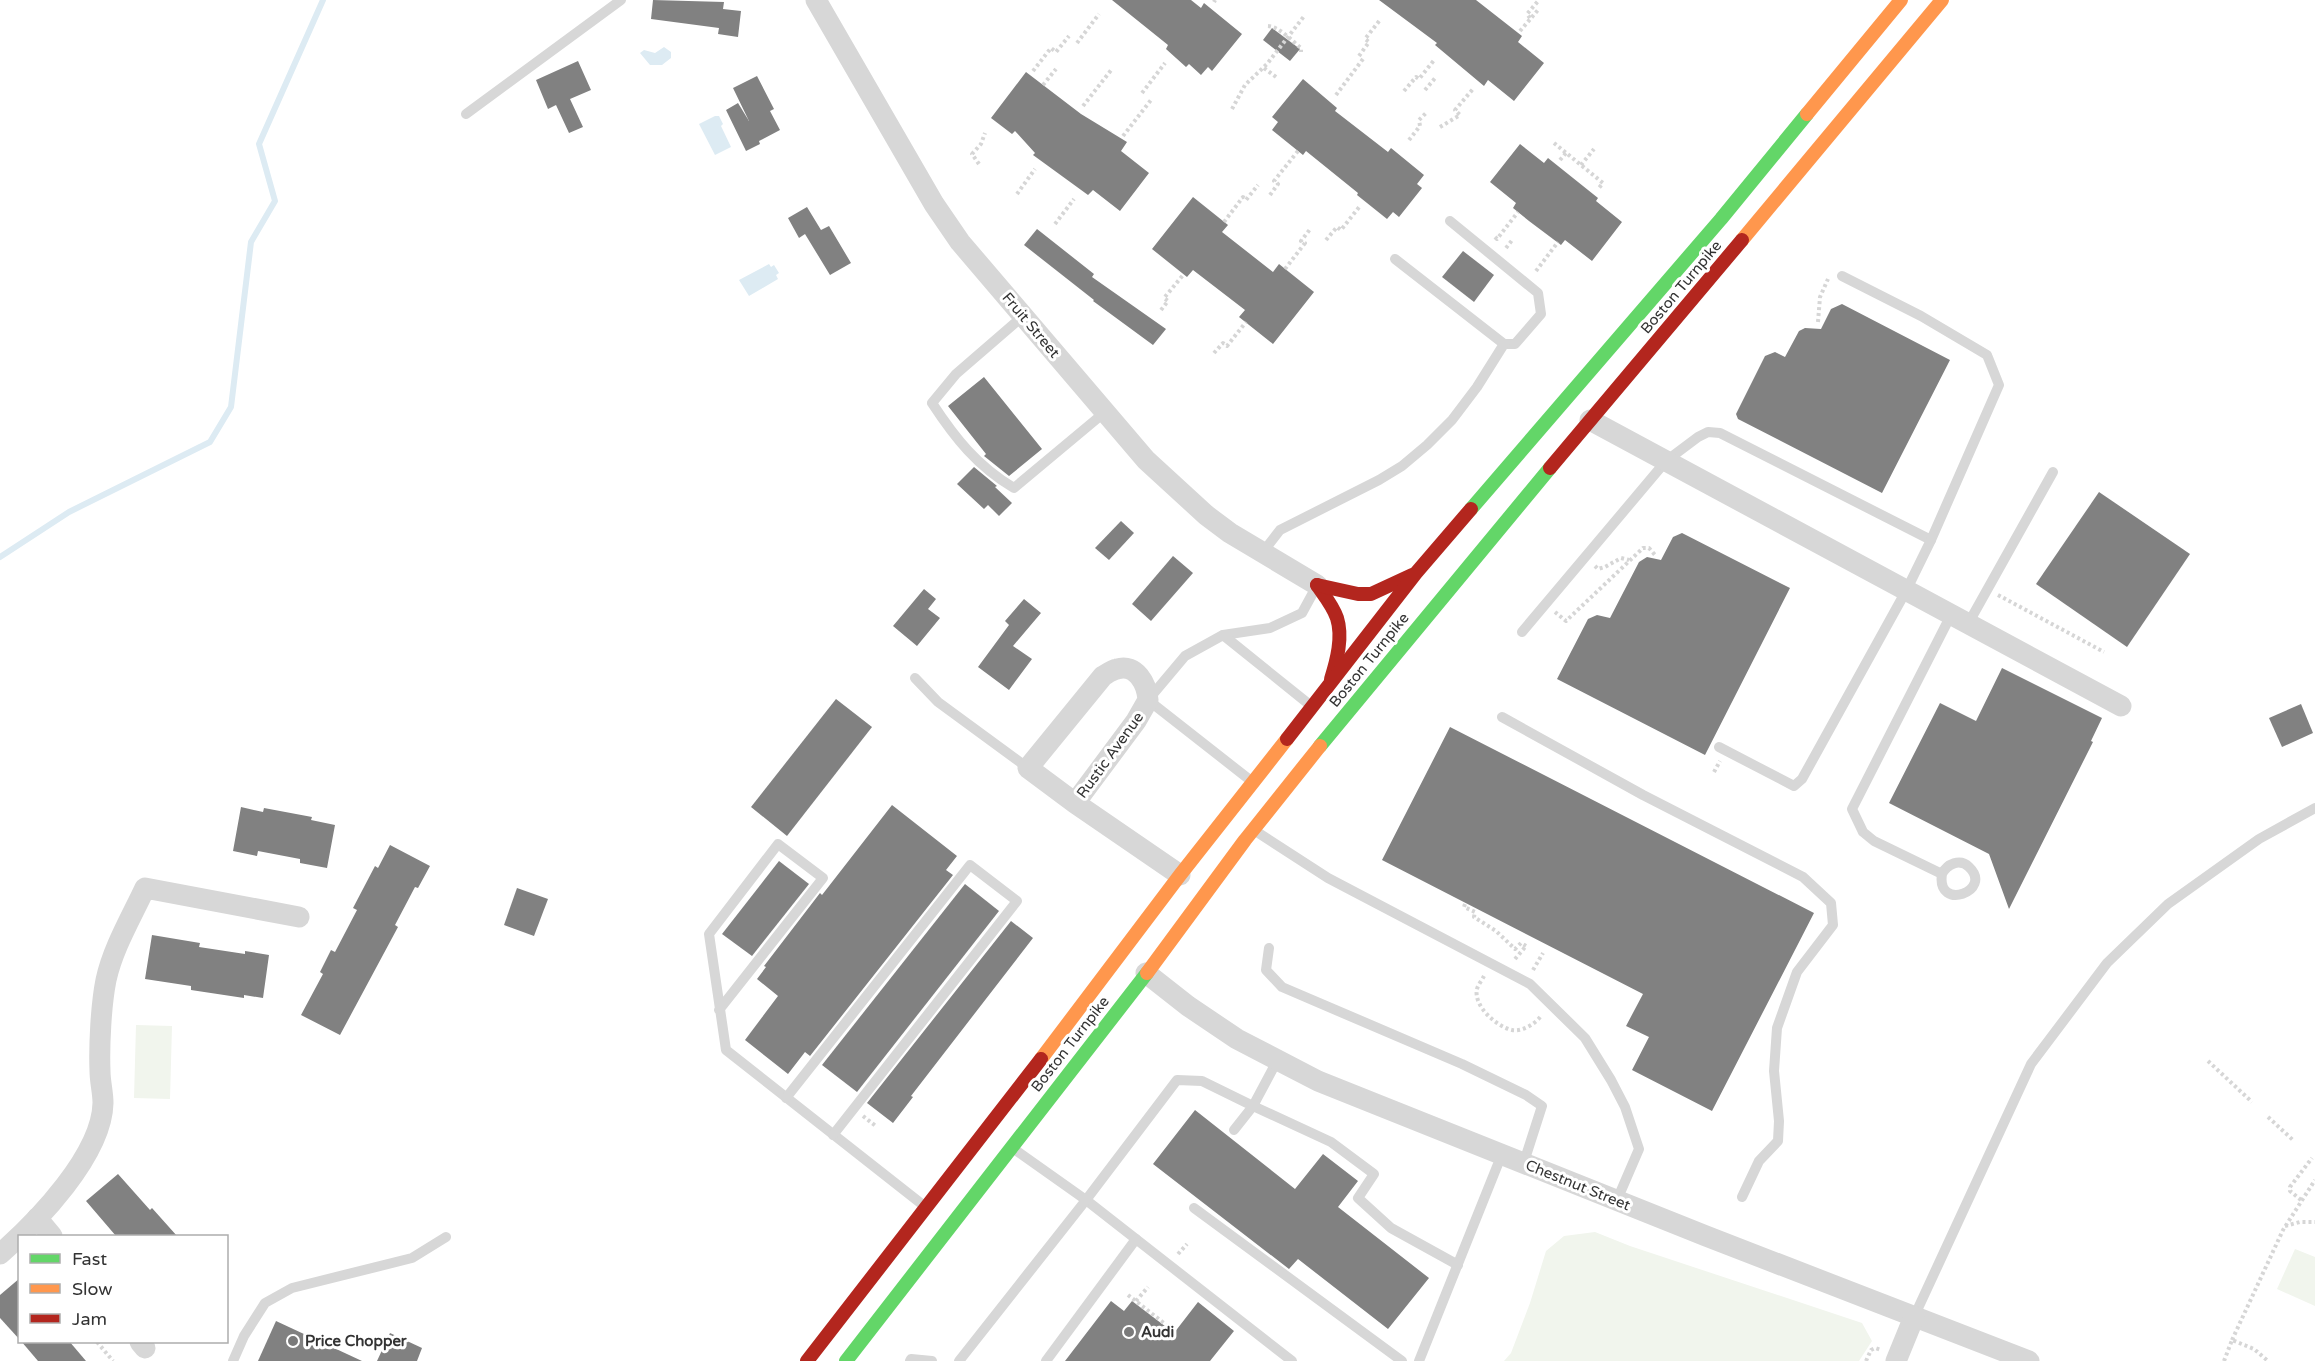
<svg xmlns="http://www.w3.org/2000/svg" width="2315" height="1361" font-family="'Varela Round',sans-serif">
<rect width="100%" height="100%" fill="#fff"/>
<g fill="#f1f5ed">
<polygon points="136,1025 172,1026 170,1099 134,1098"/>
<polygon points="1595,1232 1630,1246 1862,1323 1872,1341 1859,1361 1504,1361 1511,1353 1530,1303 1546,1251 1564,1236"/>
<polygon points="2295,1249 2315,1257 2315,1306 2277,1289"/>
</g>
<g fill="#ddebf3">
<polygon points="664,47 671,52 671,58 662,65 650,65 640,53 644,50 655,53"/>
<polygon points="715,116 719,116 723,124 721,126 731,147 715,155 699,124"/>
<polygon points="769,264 771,267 774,265 779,273 776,275 778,279 749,296 739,280"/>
</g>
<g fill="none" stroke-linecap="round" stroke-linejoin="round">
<polyline stroke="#ddebf3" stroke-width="6" points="0,557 69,512 210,442 231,407 251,242 275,201 259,144 323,0"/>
</g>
<g fill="#818181">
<polygon points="653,0 724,2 723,9 741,11 738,37 718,34 719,28 651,19"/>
<polygon points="1112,0 1191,0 1201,8 1204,3 1242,34 1212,71 1208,67 1201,75 1189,64 1186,67 1166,49 1168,45"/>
<polygon points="1379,0 1476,0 1522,36 1518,42 1544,63 1514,101 1488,80 1484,86 1435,45 1437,43"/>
<polygon points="1272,28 1300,49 1290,61 1263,40"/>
<polygon points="578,61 591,90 570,99 583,127 569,133 556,105 548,109 536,80"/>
<polygon points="1026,72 1081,114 1127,142 1121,151 1149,173 1120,211 1093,190 1088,195 1033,155 1035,153 1015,131 1012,134 991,118"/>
<polygon points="757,76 774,109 770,111 780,130 759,141 760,144 746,151 726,110 738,103 749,121 733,88"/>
<polygon points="1303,79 1337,108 1335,111 1388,152 1391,148 1424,175 1417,184 1422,188 1399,217 1393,212 1387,219 1357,195 1358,193 1306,151 1303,155 1272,130 1278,122 1272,117"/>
<polygon points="1520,144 1544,163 1548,158 1598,198 1596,201 1622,222 1592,261 1565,240 1561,245 1529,221 1513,208 1516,203 1490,182"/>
<polygon points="1193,197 1228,225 1222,232 1273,272 1279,264 1314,292 1273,344 1239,317 1245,310 1193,270 1187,277 1152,249"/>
<polygon points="807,207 821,230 829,226 851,263 830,275 805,234 799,238 788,218"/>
<polygon points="1037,229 1094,274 1092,277 1166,329 1153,345 1093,301 1094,300 1024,245"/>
<polygon points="1463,251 1494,275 1474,302 1442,277"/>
<polygon points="1842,304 1950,360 1882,493 1738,419 1736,414 1765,356 1775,352 1785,357 1799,331 1805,328 1821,329 1831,309"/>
<polygon points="984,377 1042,449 1009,476 984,456 986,454 948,406"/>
<polygon points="974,467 997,486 995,487 1012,503 999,516 988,505 984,509 957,484"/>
<polygon points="2099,492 2190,554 2127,647 2036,584"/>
<polygon points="1121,521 1134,533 1109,560 1095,548"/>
<polygon points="1682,533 1790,588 1705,755 1557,679 1588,619 1597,615 1610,618 1639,562 1647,557 1661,560 1673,537"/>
<polygon points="1173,556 1193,573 1151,621 1132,604"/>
<polygon points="924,589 936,599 928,609 940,618 917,646 893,626"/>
<polygon points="1024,599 1041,613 1013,646 1032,659 1009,690 978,667 1009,625 1005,621"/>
<polygon points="2002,668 2102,718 2091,741 2093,742 2009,909 1989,854 1889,803 1940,703 1976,721"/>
<polygon points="836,699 872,727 787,836 751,807"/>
<polygon points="2301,704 2313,733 2282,747 2269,718"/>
<polygon points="1450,727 1814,913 1712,1111 1632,1070 1649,1037 1626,1026 1643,994 1382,860"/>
<polygon points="892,805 957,856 946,870 953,875 810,1056 805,1052 788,1074 745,1040 778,996 757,979 766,967 764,966 820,893 822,895"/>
<polygon points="241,807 263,812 264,808 312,817 311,820 335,825 327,868 300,863 300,859 258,851 257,856 233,851"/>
<polygon points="390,845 430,866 418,888 415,887 395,925 398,927 340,1035 301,1015 323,974 320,972 331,950 335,952 357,910 353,908 375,866 378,868"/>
<polygon points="779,861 809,884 752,956 722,934"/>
<polygon points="965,884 999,911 857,1092 822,1065"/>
<polygon points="517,888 548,899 534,936 504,925"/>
<polygon points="1011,921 1033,938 911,1096 913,1097 893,1123 867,1103"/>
<polygon points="152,935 200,943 199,947 245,954 245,951 269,955 263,998 244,995 244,998 191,990 191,986 145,979"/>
<polygon points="1195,1110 1295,1189 1323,1154 1358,1181 1338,1207 1429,1278 1388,1329 1298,1259 1289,1269 1153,1164"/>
<polygon points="118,1174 150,1210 152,1208 177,1236 116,1236 86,1201"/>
<polygon points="20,1278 20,1340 0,1318 0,1295"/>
<polygon points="1111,1301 1124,1311 1132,1301 1174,1333 1198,1302 1234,1331 1210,1361 1065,1361"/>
<polygon points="276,1321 362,1361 258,1361"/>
<polygon points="390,1333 422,1348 417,1361 377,1361"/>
<polygon points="21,1341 69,1341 86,1361 38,1361"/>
</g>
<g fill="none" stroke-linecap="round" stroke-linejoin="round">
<g stroke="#d6d6d6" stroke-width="4" stroke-dasharray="3 3" stroke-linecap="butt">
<polyline points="1214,2 1215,0"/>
<polyline points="1530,18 1527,14 1539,0"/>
<path d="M1268 26C1280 27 1292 41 1301 48V52"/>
<polyline points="1520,31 1538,10 1539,12"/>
<polyline points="1077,43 1099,14"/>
<polyline points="1359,56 1369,42 1365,39 1380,20"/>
<polyline points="1264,68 1276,77"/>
<polyline points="1033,71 1051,48 1056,52 1069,36"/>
<polyline points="1043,85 1056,69"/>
<polyline points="1425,90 1436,77"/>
<polyline points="1404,91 1416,77 1419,79 1435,59"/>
<polyline points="1142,93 1165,63"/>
<polyline points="1336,95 1363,59"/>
<polyline points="1083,106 1112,69"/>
<polyline points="1232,109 1245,85 1267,64 1305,15"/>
<polyline points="1440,127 1460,115 1455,110 1473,89"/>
<polyline points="1123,136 1151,100"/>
<polyline points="1409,140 1420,126 1419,120 1427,112"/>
<polyline points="1554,143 1603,183 1598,189"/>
<polyline points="1560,160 1566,153"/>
<polyline points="979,164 972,154 981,144 985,133"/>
<polyline points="1581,165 1594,149"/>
<polyline points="1017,194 1035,169"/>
<polyline points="1270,195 1278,184 1274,181 1298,151"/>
<polyline points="1224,222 1243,197 1246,200 1258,185"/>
<polyline points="1055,224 1074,199"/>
<polyline points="1495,237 1497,239 1518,212"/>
<polyline points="1326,240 1337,227 1341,230 1360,206"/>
<polyline points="1506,248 1513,239"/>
<polyline points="1285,269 1305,243 1301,241 1311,228"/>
<polyline points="1536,271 1558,242"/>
<polyline points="1161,310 1168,301 1164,298 1184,274"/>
<polyline points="1818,322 1820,297 1828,279"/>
<polyline points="1214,353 1223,343 1227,346 1246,322"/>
<polyline points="1595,566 1598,569 1605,567 1621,558 1629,560"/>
<polyline points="1998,595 2104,652"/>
<polyline points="1555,612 1566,621 1643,548 1649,548 1655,555"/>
<polyline points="1714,772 1720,761"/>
<polyline points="1465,904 1464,907 1475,912 1474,917 1496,931 1515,949 1521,943 1526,946"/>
<polyline points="1515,959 1526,946"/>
<polyline points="1533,970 1543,953"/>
<path d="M1484 976C1482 980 1478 985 1477 989 1473 1006 1497 1027 1512 1030 1522 1032 1535 1024 1541 1016"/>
<polyline points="2208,1061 2252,1102"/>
<polyline points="863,1116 877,1127"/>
<polyline points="2268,1117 2294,1141"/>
<polyline points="2301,1200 2290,1191 2290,1187 2312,1158"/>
<polyline points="2285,1226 2300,1222 2315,1222"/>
<polyline points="1178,1254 1187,1244"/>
<polyline points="1128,1295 1174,1331"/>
<polyline points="1136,1301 1148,1287"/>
<polyline points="2232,1340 2283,1230 2315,1180"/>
<polyline points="97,1342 113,1361"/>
<polyline points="1866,1361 1871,1350 1875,1348 1881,1350"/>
<polyline points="2224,1361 2232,1340 2254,1349 2268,1361"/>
</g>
<g stroke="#d7d7d7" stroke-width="10">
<polyline points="466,114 621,0"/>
<polyline points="1450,221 1538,293 1541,314 1515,344 1504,344"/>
<path d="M1023 316 956 374 932 403C955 438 977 466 1014 488L1105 412"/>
<polyline points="1263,552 1280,530 1379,480 1402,466 1427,445 1452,420 1477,387 1504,344 1395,259"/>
<polyline points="1968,624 2053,472"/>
<polyline points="1522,632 1666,461 1698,437 1708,432 1720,433 1931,540 1999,385 1987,355 1921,316 1842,276"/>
<polyline points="1223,635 1270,628 1302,613 1314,591"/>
<polyline points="915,678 938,702 1028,768"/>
<polyline points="1502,717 1643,795 1803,877 1831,903 1833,925 1797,972 1777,1028 1774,1071 1779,1121 1778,1141 1759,1161 1742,1197"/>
<polyline points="1719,747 1794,786 1802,779 1906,591 1931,540"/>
<polyline points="1250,780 1148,700 1185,656 1223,635 1310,705"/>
<polyline points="1257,832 1328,878 1530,984 1585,1038 1611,1080 1625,1107 1639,1149 1617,1200"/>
<path d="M1942 874C1947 864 1960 858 1969 867 1994 891 1936 912 1942 874L1874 841 1863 832 1852 809 1951 615"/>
<polyline points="1269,948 1266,970 1282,987 1462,1064 1526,1095 1542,1106 1524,1162"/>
<polyline points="719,1010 823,878 778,844 709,934 726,1050 923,1205"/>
<polyline points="1277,1061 1253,1106 1331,1142 1374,1174 1358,1198 1391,1228 1458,1265"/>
<polyline points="786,1098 970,865 1017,901 833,1135"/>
<polyline points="1234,1130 1253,1106 1202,1081 1177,1080 1086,1200 1292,1361"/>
<polyline points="1194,1208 1402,1361"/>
<polyline points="1914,1317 2031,1064 2107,963 2168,904 2259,839 2315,808"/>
<polyline points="233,1361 244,1336 265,1303 292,1288 412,1258 446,1237"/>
<polyline points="910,1361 911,1359 932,1361"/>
<polyline points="959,1361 1086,1200 1014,1149"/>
<polyline points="1046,1361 1136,1239"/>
<polyline points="1419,1361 1502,1154"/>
</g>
<g stroke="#d7d7d7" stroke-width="21">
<polyline points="816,0 934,204 960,242 1146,460 1206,515 1230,533 1317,585"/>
<polyline points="1590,420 2121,706"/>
<path d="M1075 803 1136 721 1148 700C1147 684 1136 663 1117 669 1112 670 1108 673 1103 676L1028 768 1075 803 1180 875"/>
<polyline points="1146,973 1188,1006 1237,1039 1318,1081 1706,1236 2029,1361"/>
<polyline points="37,1218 52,1236"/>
<path d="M0 1254C37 1222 102 1155 103 1103 103 1092 100 1082 100 1071 99 1046 101 1005 106 980 113 948 131 918 145 888L299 917"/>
<polyline points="140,1342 145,1348"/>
<polyline points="1896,1361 1914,1317"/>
</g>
<g stroke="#63d668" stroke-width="14">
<polyline points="1471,509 1721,219 1807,114"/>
<polyline points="1320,746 1550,468"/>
<polyline points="846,1361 1147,973"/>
</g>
<g stroke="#ff974d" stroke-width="14">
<polyline points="1807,114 1901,0"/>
<polyline points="1742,240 1942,0"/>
<polyline points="1147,973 1245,840 1320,746"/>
<polyline points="1041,1059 1180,875 1287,739"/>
</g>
<g stroke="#b3261e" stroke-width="14">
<polyline points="1550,468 1742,240"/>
<path d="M1317 585C1324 595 1333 606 1337 618 1343 637 1337 660 1331 679"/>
<polyline points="1317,585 1358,594 1371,594 1412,575"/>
<polyline points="1287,739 1416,573 1471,509"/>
<polyline points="807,1361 1041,1059"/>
</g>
</g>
<g fill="#7a7a7a" stroke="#fff" stroke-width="2">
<circle cx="1129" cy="1332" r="6"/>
<circle cx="293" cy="1341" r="6"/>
</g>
<g text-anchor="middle" stroke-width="6" stroke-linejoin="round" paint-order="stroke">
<g font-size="15" fill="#333" stroke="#fff">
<text transform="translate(1681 287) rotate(-50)" y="5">Boston Turnpike</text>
<text transform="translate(1031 325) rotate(50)" y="5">Fruit Street</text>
<text transform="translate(1369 660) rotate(-51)" y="5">Boston Turnpike</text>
<text transform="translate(1110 755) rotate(-54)" y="5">Rustic Avenue</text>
<text transform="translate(1070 1044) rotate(-52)" y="5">Boston Turnpike</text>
<text transform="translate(1578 1185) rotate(22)" y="5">Chestnut Street</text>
</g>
<g font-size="15" font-weight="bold" fill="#333" stroke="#fff" text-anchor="start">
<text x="1141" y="1337">Audi</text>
<text x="305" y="1346">Price Chopper</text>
</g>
</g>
<rect x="18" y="1235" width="210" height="108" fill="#ffffff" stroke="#adadad" stroke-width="1.5"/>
<rect x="30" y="1254" width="30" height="9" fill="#63d668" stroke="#adadad" stroke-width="1.5"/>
<text x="72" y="1265" font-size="18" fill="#333333">Fast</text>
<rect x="30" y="1284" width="30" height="9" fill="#ff974d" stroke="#adadad" stroke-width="1.5"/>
<text x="72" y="1295" font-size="18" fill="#333333">Slow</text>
<rect x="30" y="1314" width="30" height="9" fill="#b3261e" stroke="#adadad" stroke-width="1.5"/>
<text x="72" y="1325" font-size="18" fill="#333333">Jam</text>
</svg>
